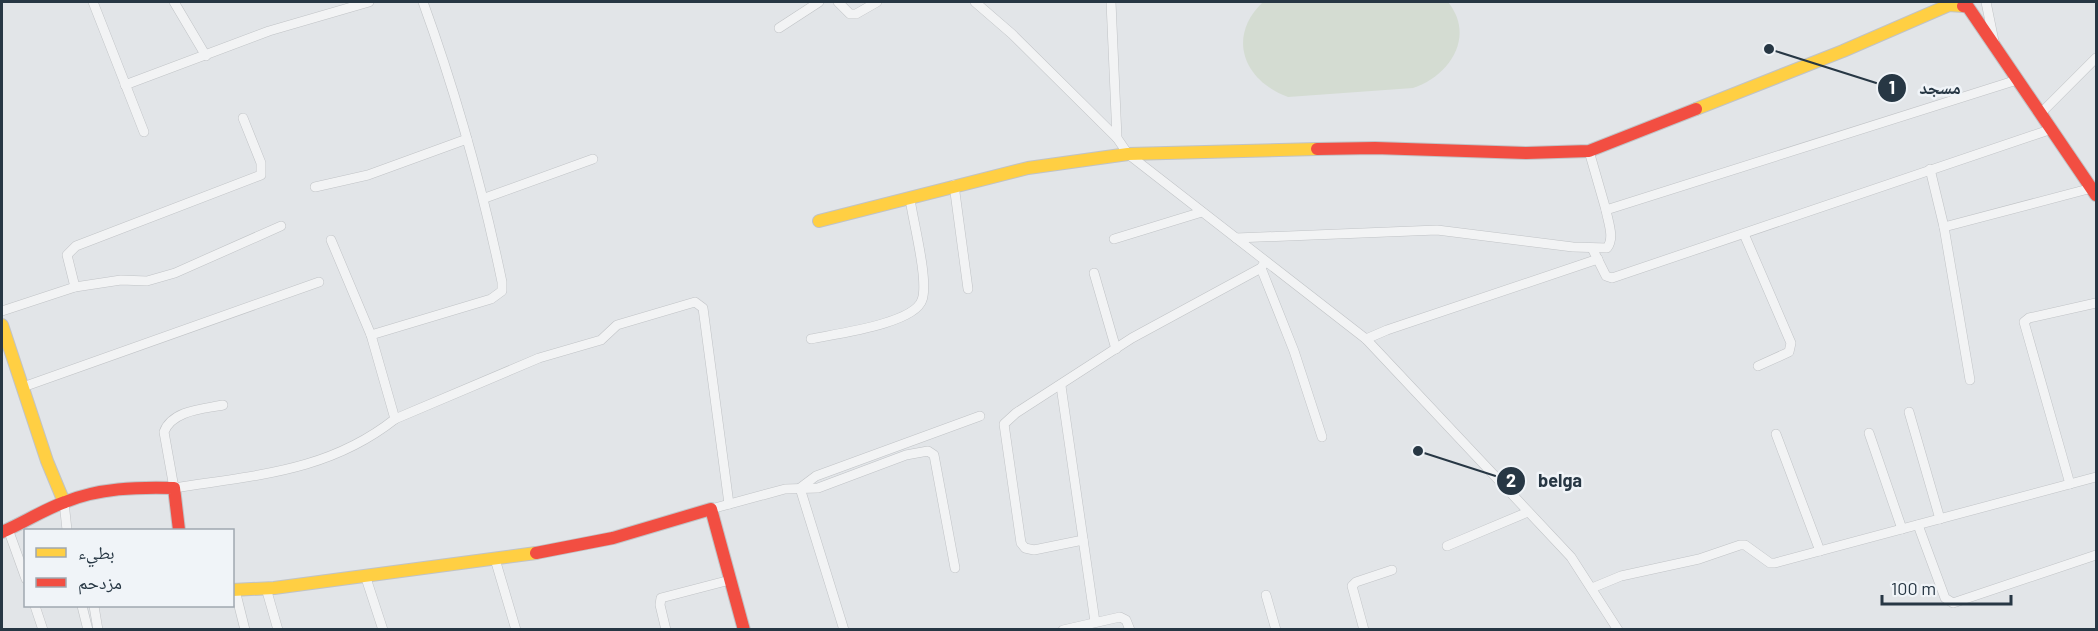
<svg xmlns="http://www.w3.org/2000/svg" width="2098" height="631" font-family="Barlow,'Noto Naskh Arabic',sans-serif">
<rect width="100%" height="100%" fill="#e2e5e8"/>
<path fill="#d4dcd2" d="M1263 2H1448C1476 37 1449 76 1413 88L1288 97C1244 81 1226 37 1263 2Z"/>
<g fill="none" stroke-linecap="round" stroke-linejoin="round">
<defs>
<g id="street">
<polyline points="93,2 144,132"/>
<polyline points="174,2 206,56"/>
<polyline points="838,2 850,14 856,14 877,2"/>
<polyline points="975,2 1012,34 1117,138"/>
<polyline points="1111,2 1117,138 1128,154 1366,339 1571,557 1618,630"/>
<polyline points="1986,2 1995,46"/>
<polyline points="779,28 819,2"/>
<polyline points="125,85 269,31 369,2"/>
<polyline points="2042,112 2096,58"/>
<polyline points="1589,151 1606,210 2017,80"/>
<polyline points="1930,169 1944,227 1970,380"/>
<polyline points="954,185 968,289"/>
<polyline points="315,187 368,175 467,139"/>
<polyline points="485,198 593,159"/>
<polyline points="1944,227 2092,188"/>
<polyline points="1744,234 1791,343 1789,352 1758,366"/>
<path d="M1236 238 1437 230 1573 247 1607 248C1615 238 1608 222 1606 210"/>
<polyline points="1114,239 1202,212"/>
<polyline points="1592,248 1606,276 1612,278 2052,129"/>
<polyline points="1261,268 1294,351 1322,437"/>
<polyline points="1094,273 1116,349"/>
<polyline points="75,287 67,255 76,246 261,175 261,163 243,118"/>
<polyline points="2,311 75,287 121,280 147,281 175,273 281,226"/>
<path d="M371 335 491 299 502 291V282C482 186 456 93 423 2"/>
<path d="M811 339C834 334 914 324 922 300 929 281 913 221 910 199"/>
<polyline points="1366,339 1387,330 1598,259"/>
<polyline points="1061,386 1095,622"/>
<polyline points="23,387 319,282"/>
<path d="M223 405C204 409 172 410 164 432L174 488C255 475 328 472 395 419L371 335 331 240"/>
<polyline points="1909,412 1940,519"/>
<polyline points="395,419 539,358 601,340 617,325 695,302 703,308 729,504"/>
<polyline points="1869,433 1902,529"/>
<polyline points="1776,434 1820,551"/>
<polyline points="2070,484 2024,322 2029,318 2096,303"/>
<polyline points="64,502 67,530"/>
<polyline points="711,509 785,489 818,488 906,455 928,451 934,455 955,568"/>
<polyline points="1918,525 1945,598 1953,603 2096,555"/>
<polyline points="8,529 26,579"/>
<polyline points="1083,540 1034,550 1025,548 1021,543 1004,424 1016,413 1132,338 1261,268 1265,262"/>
<polyline points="1447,546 1528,512"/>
<polyline points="495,559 516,630"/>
<polyline points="365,575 383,630"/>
<polyline points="266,588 278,630"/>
<polyline points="1592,588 1621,576 1699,559 1740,545 1745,545 1770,563 1775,563 2096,477"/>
<polyline points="235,590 245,630"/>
<polyline points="1266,595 1276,630"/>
<polyline points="35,606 43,630"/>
<polyline points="82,606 88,630"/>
<polyline points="94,606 98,630"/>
<polyline points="666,630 660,605 661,598 730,580"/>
<polyline points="844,630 800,488 816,476 980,416"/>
<polyline points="1063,630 1120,617 1126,620 1130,630"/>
<polyline points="1364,630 1352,586 1356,582 1392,570"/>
</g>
<g id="slow">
<polyline points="1696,109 1843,51 1949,5 1963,6"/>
<polyline points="819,221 1028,168 1128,154 1317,149"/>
<polyline points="2,325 47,461 64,502"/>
<polyline points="232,590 274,588 536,553"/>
</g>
<g id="jam">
<polyline points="1963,6 1968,7 2096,195"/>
<polyline points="1317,149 1375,148 1526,153 1589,151 1696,109"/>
<path d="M2 532C23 523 43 510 65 502 99 488 137 487 174 488L179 530"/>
<polyline points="536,553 613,538 711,509 744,630"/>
</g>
</defs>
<use href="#street" stroke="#c0c3c6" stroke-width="10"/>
<use href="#slow" stroke="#c0c3c6" stroke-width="14"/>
<use href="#jam" stroke="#c0c3c6" stroke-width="14"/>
<use href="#street" stroke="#f2f3f4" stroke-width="9"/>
<use href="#slow" stroke="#ffcf43" stroke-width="12"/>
<use href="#jam" stroke="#f24e42" stroke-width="12"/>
</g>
<path fill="none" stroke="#273744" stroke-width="2" d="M1769 49L1892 88M1418 451L1511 481"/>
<g fill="#273744" stroke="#f0f4f8" stroke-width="2">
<circle cx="1769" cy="49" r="6"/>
<circle cx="1418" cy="451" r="6"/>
<circle cx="1892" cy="88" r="15"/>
<circle cx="1511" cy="481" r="15"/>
</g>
<g font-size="18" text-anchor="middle" font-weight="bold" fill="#fff">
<text x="1892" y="94">1</text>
<text x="1511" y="487">2</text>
</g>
<g font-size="18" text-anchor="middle" font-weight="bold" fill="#273744" stroke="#f0f4f8" stroke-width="5" stroke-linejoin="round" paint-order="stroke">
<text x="1940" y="94">مسجد</text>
<text x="1560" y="487">belga</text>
</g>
<rect width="2098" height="631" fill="none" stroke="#273744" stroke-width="6"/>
<rect x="24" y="529" width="210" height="78" fill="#f0f4f8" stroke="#a0a8b0" stroke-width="1.5"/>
<rect x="36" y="548" width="30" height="9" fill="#ffcf43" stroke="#a0a8b0" stroke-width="1.5"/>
<text x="78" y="559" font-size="18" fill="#273744">بطيء</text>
<rect x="36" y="578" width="30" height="9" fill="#f24e42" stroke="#a0a8b0" stroke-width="1.5"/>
<text x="78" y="589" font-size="18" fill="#273744">مزدحم</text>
<path d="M1882 595v9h129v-9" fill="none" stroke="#273744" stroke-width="3"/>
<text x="1891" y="595" font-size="18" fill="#273744" stroke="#f0f4f8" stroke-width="4.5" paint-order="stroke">100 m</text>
</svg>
